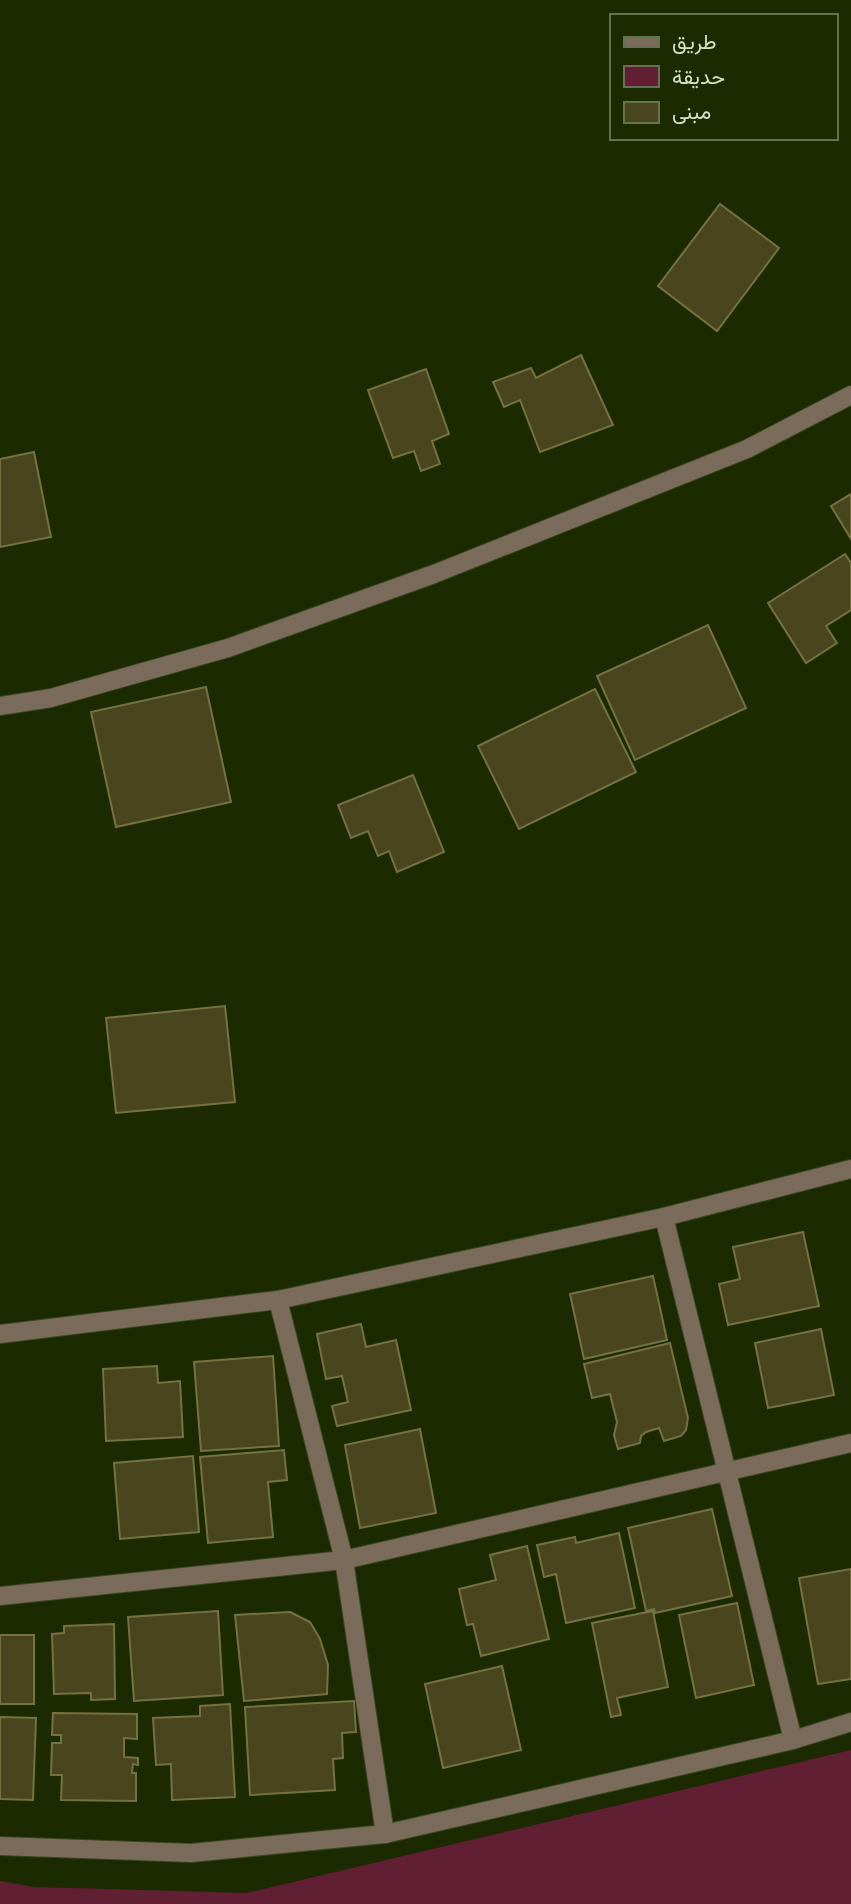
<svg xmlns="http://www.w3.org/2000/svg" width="851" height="1904" font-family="'IBM Plex Sans',Vazirmatn,sans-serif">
<rect width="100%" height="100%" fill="#1c2a00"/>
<polygon fill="#611f33" points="851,1750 851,1904 0,1904 0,1881 34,1887 247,1893"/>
<g fill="#48451f" stroke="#75723f" stroke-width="2">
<polygon points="720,204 779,248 717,331 658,286"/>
<polygon points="581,355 613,425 540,452 520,400 504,407 493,382 531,368 536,378"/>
<polygon points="426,369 449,434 432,441 440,464 421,471 414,451 393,458 368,390"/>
<polygon points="34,452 51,537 0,547 0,459"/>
<polygon points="851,494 851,539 831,506"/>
<polygon points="845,554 851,563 851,610 826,626 837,643 806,663 768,603"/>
<polygon points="708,625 746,708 635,760 597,676"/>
<polygon points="206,687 231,802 116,827 91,712"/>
<polygon points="595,689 636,772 519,829 478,746"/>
<polygon points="413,775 444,852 397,872 389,851 378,856 368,831 351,838 338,805"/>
<polygon points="225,1006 235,1102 116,1113 106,1018"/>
<polygon points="803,1232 819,1306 728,1325 719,1284 740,1279 733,1247"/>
<polygon points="653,1276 667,1340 584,1359 570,1294"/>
<polygon points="361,1324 366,1347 396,1340 411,1410 337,1426 332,1406 348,1402 342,1376 326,1379 317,1334"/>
<polygon points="821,1329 834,1395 768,1408 755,1343"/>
<polygon points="670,1343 688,1418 686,1430 681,1436 664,1441 659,1428 646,1432 641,1436 640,1443 618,1449 614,1435 617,1422 610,1394 592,1398 584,1364"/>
<polygon points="273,1356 279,1446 201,1451 194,1362"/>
<polygon points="157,1366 158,1383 180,1381 183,1437 106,1441 103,1369"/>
<polygon points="420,1429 436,1513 360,1528 345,1445"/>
<polygon points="284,1450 287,1480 268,1482 273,1537 208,1543 200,1457"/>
<polygon points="193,1456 199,1532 120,1539 114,1463"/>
<polygon points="712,1509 732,1596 655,1613 654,1609 646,1611 628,1528"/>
<polygon points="619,1533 635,1608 566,1623 556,1574 544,1577 537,1545 575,1537 576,1543"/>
<polygon points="527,1546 549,1639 481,1656 473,1624 467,1625 459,1589 496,1580 490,1555"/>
<polygon points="851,1569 851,1679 818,1684 799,1578"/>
<polygon points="737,1603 754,1685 696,1698 679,1615"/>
<polygon points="218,1611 223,1695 134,1701 128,1617"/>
<polygon points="653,1611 668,1687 617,1698 621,1715 611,1717 592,1623"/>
<polygon points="290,1612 310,1622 320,1639 328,1665 327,1694 244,1701 235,1615"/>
<polygon points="114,1624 115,1699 91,1700 91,1693 54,1694 52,1634 64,1633 64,1626"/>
<rect x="0" y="1635" width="34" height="69"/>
<polygon points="502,1666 521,1750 443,1768 425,1684"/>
<polygon points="354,1701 356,1732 342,1733 343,1758 333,1759 335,1790 250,1795 245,1707"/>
<polygon points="230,1704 235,1797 172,1800 171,1764 156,1765 153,1718 200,1716 200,1706"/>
<polygon points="53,1713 137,1714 137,1739 124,1738 124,1757 138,1758 138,1765 133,1764 132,1773 136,1773 136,1801 61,1800 62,1775 51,1775 52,1743 61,1743 61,1735 52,1735"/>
<polygon points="0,1717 36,1718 33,1800 0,1799"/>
</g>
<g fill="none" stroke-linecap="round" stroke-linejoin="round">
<defs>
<g id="minor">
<polyline points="0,706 51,698 228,648 434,574 747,449 851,395"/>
<polyline points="664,1217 793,1740"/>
<polyline points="278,1300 344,1560 385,1834"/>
<polyline points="0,1334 278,1300 664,1217 851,1169"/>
<polyline points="0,1596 344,1560 851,1443"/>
<polyline points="0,1846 191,1853 385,1834 793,1740 851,1722"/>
</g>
</defs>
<use href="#minor" stroke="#3a4720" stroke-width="20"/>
<use href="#minor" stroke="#7b6b5b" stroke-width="18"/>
</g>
<rect x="610" y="14" width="228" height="126" fill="#1c2a00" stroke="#667350" stroke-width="2"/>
<rect x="624" y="37" width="35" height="10" fill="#7b6b5b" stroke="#667350" stroke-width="2"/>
<text x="672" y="49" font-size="21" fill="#d6e0c7">طريق</text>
<rect x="624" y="66" width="35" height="21" fill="#611f33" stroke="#667350" stroke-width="2"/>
<text x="672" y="84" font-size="21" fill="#d6e0c7">حديقة</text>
<rect x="624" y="102" width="35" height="21" fill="#48451f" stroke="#667350" stroke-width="2"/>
<text x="672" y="119" font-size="21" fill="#d6e0c7">مبنى</text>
</svg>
